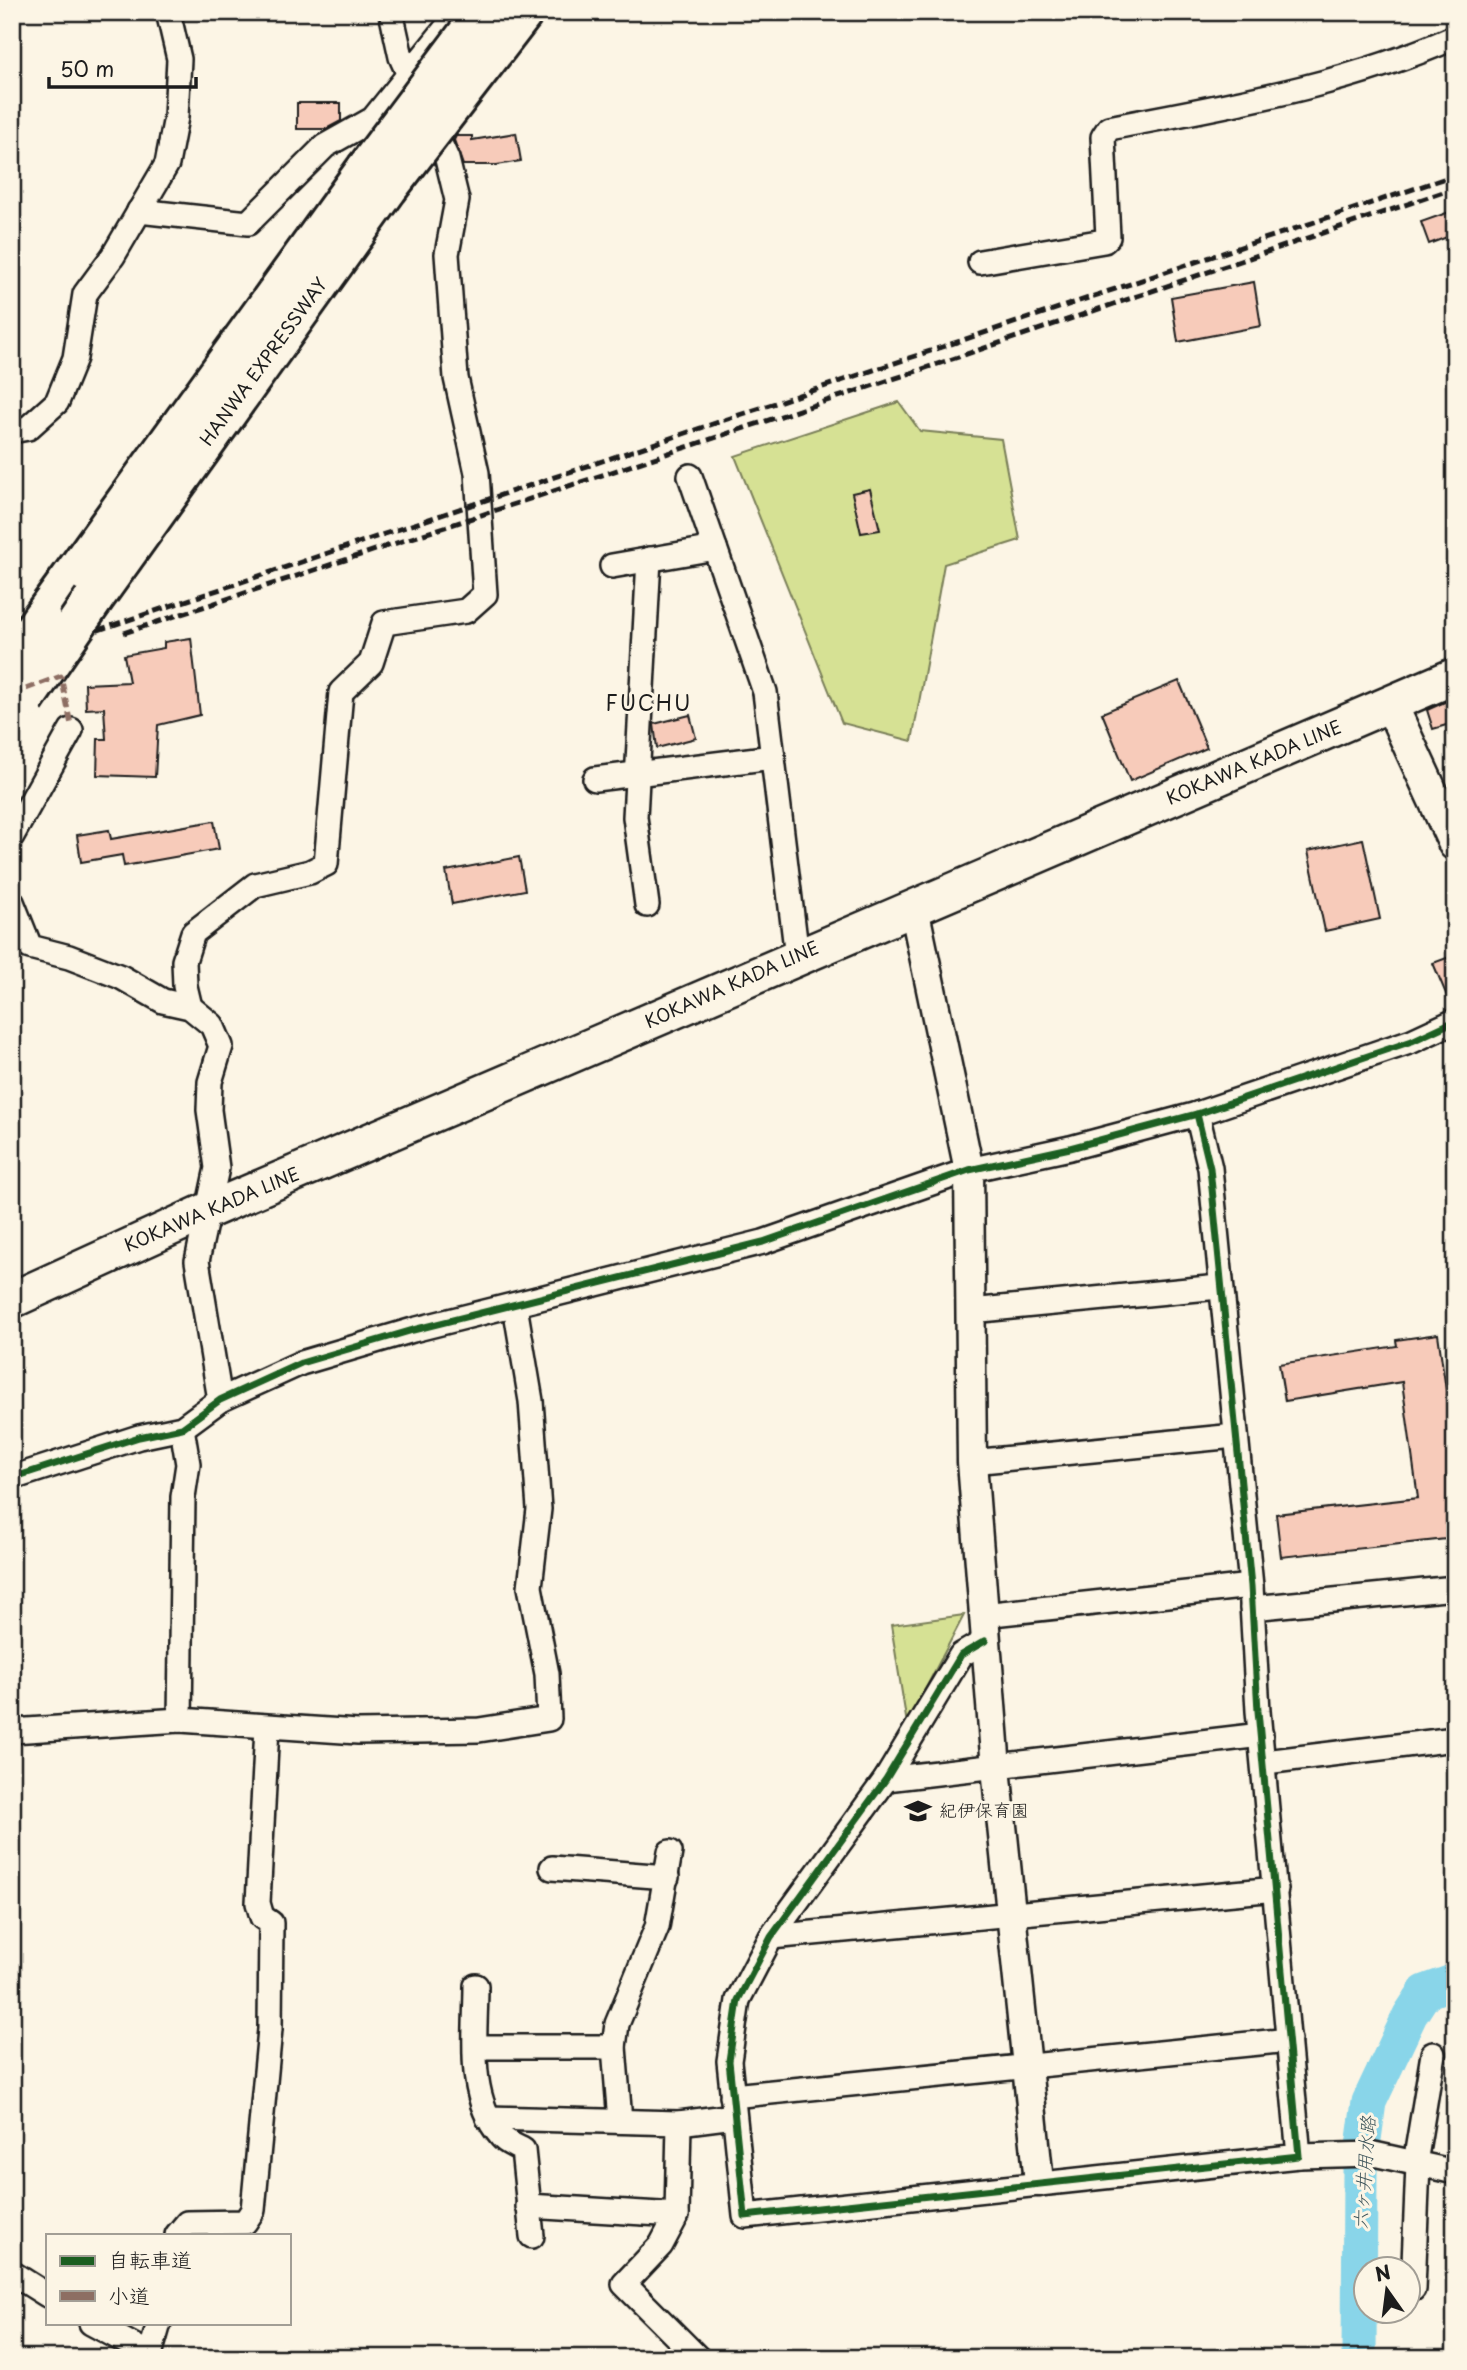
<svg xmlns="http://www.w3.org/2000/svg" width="1467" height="2370" font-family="'Playpen Sans','Klee One',sans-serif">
<rect width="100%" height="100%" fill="#fcf5e5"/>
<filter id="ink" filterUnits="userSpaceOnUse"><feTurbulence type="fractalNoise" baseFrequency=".0143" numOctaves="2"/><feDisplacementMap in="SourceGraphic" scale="14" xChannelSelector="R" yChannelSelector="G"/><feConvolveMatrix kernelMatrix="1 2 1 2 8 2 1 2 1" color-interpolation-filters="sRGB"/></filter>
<g filter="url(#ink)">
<g fill="#d6e194" stroke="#797e58" stroke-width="2">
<polygon points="899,402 920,431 1001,439 1020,540 944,564 912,741 842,723 735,456"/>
<polygon points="964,1615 907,1724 891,1625"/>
</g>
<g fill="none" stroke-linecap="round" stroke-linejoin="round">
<polyline stroke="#89d5e9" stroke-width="35" points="1359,2358 1360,2169 1369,2102 1410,2015 1425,1992 1455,1981"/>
</g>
<g fill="#f7cbba" stroke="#1c1c1c" stroke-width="2">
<polygon points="297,103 341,103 341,121 326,129 297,129"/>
<polygon points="516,133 521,161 497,165 463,165 454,140 456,136 472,136 472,140"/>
<polygon points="1455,210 1455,234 1429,244 1421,222"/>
<polygon points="1254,282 1261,326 1178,342 1171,297"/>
<polygon points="870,489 880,530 861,533 852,493"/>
<polygon points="191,638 200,715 158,725 155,777 97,775 98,739 106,739 104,708 86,709 85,684 129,682 124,655 164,648 164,642"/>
<polygon points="1179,681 1207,748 1130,781 1102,713"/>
<polygon points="1447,701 1453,723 1433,729 1427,710"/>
<polygon points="690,715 696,738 657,748 654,724"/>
<polygon points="214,821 219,849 124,866 122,855 81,862 77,835 109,830 111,839"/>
<polygon points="1363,839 1380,919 1325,931 1308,851"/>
<polygon points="519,857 525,890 452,904 446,871"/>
<polygon points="1455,955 1455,1007 1452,1008 1433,963"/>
<polygon points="1438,1334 1455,1452 1455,1538 1281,1557 1276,1514 1418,1498 1402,1382 1285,1401 1279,1364 1397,1346 1396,1340"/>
</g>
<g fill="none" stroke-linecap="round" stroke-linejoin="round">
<defs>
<g id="minor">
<polyline points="139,211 248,223 325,146 373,119 459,12"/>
<path d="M980 262 1104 241 1108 237 1103 137 1109 128C1227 105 1345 86 1455 37"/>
<polyline points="12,431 28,428 57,402 75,358 85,294 113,256 167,164 176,117 179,59 168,12"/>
<polyline points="690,476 765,692 797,957"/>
<polyline points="612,566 715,548"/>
<polyline points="595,779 773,757"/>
<polyline points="12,836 71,730"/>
<polyline points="12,902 30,947 69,957 121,977 163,1001 190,1007 212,1025 221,1046 210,1082 209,1110 217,1168 197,1261 220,1400"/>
<polyline points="647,905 635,817 649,559"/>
<polyline points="190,1007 185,986 184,961 193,933 255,885 310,872 326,864 341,692 371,663 384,623 466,611 485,594 477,473 456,378 447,254 457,200 447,159 401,57 391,12"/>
<polyline points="971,1311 1219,1287"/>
<polyline points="972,1462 1235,1436"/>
<polyline points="12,1478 139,1437 182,1428 220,1400 301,1363 413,1330 763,1242 969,1170 1070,1148 1197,1114 1412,1041 1455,1021"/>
<polyline points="1252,1608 1455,1588"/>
<polyline points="983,1615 1251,1586"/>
<polyline points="985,1641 961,1655 886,1779 771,1937 738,2000 729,2061 745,2216 1299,2156 1258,1711 1251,1586 1210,1168 1197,1114"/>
<polyline points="180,1720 183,1497 188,1464 182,1428"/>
<polyline points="12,1731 180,1720 358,1732 479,1730 549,1719 547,1674 530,1587 539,1509 531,1401 515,1306"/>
<polyline points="1265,1762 1455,1739"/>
<polyline points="886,1779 1261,1735"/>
<polyline points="552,1868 667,1877"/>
<polyline points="771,1937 1276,1889"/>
<path d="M476 1986C476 2034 466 2096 500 2135 505 2142 515 2146 523 2150L532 2236"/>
<polyline points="476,2047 614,2047"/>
<polyline points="732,2096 1289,2040"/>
<polyline points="488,2118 679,2123 734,2116"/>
<polyline points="620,2121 614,2047 617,2024 657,1927 670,1852"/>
<polyline points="679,2123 677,2215 661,2245 624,2284 698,2358"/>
<polyline points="1299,2156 1374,2154 1455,2172"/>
<polyline points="1415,2163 1433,2054"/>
<polyline points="528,2206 677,2215"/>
<polyline points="177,2235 187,2223 245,2222 253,2210 270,2029 271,1923 262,1917 258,1903 267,1727"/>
<polyline points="12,2273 47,2295"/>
<polyline points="1413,2289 1418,2164"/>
<polyline points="91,2323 151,2355"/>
<polyline points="149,2358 159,2323"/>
</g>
<polyline id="tertiary" points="914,908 969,1170 972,1462 996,1768 1039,2182"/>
<polyline id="secondary" points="1391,705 1455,844"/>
<polyline id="primary" points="12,1300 207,1211 1455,676"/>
<g id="motorway">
<polyline points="93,600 388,188"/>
<polyline points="41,619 366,169"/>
</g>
</defs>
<use href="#minor" stroke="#1c1c1c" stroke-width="28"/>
<use href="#tertiary" stroke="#1c1c1c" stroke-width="33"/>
<use href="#secondary" stroke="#1c1c1c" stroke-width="37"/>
<use href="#primary" stroke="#1c1c1c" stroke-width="40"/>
<use href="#motorway" stroke="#1c1c1c" stroke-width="44"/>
<use href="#minor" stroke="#fcf5e5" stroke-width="23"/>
<use href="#tertiary" stroke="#fcf5e5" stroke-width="28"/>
<use href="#secondary" stroke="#fcf5e5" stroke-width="32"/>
<use href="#primary" stroke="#fcf5e5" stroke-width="35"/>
<use href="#motorway" stroke="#fcf5e5" stroke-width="38"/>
<g stroke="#1c1c1c" stroke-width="5" stroke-dasharray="10 5" stroke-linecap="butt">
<polyline points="124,633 911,373 1455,188"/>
<polyline points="12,659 1455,175"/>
</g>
<defs>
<g id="motorway-bridge">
<polyline points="366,169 484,12"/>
<polyline points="388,188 524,12"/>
<polyline points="12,661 41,619"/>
<polyline points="25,699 93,600"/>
</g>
</defs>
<use href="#motorway-bridge" stroke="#1c1c1c" stroke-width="44" stroke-linecap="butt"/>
<use href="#motorway-bridge" stroke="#fcf5e5" stroke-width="38"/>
<polyline stroke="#8d6e63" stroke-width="5" stroke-dasharray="10 5" stroke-linecap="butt" points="12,694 61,676 71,725"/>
<defs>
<g id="cycleway">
<polyline points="12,1478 139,1437 182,1428 220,1400 301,1363 413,1330 763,1242 969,1170 1070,1148 1197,1114 1412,1041 1455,1021"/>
<polyline points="985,1641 961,1655 886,1779 771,1937 738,2000 729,2061 745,2216 1299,2156 1258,1711 1251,1586 1210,1168 1197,1114"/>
</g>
</defs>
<use href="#cycleway" stroke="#fcf5e5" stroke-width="11"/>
<use href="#cycleway" stroke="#1b5e20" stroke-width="7"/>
</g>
</g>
<defs>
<symbol id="school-bare" viewBox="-9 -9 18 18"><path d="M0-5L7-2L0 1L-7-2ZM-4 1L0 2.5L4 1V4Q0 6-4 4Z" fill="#1c1c1c" stroke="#fcf5e5" stroke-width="2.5" paint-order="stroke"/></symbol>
</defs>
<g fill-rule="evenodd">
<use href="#school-bare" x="899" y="1792" width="38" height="38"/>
</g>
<g text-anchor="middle" stroke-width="6" stroke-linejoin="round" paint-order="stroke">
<g font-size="18" fill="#1c1c1c" stroke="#fcf5e5">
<text transform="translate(264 362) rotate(-54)" y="6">HANWA EXPRESSWAY</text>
<text transform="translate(1254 763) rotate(-23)" y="6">KOKAWA KADA LINE</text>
<text transform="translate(732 985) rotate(-24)" y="6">KOKAWA KADA LINE</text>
<text transform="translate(212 1210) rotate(-23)" y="6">KOKAWA KADA LINE</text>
</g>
<g font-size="18" fill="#1c1c1c" stroke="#fcf5e5" text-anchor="start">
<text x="939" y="1817">紀伊保育園</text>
</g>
<g font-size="19" font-style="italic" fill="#3d545a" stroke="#fcf5e5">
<text transform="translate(1364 2173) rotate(-86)" y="7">六ヶ井用水路</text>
</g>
<g font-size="21" letter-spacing="2" fill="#1c1c1c" stroke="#fcf5e5">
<text x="649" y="711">FUCHU</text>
</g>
</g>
<rect width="1467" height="2370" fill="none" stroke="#fcf5e5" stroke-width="42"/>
<rect x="21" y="21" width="1425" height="2328" fill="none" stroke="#1c1c1c" stroke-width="2.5" filter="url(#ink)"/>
<rect x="46" y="2234" width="245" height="91" fill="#fcf5e5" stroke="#a29e95" stroke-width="2"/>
<rect x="60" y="2256" width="35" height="10" fill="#1b5e20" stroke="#a29e95" stroke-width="2"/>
<text x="108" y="2268" font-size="21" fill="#1c1c1c">自転車道</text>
<rect x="60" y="2291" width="35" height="10" fill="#8d6e63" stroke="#a29e95" stroke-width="2"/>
<text x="108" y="2304" font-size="21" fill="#1c1c1c">小道</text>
<g transform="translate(1387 2290) rotate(346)"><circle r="33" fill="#fcf5e5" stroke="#a29e95" stroke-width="2"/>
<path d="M0-5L12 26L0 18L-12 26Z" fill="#1c1c1c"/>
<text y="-10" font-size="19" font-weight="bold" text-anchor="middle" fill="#1c1c1c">N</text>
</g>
<path d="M49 77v10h147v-10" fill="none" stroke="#1c1c1c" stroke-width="3.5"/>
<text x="60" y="77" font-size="21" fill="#1c1c1c" stroke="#fcf5e5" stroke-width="5" paint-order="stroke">50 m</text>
</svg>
